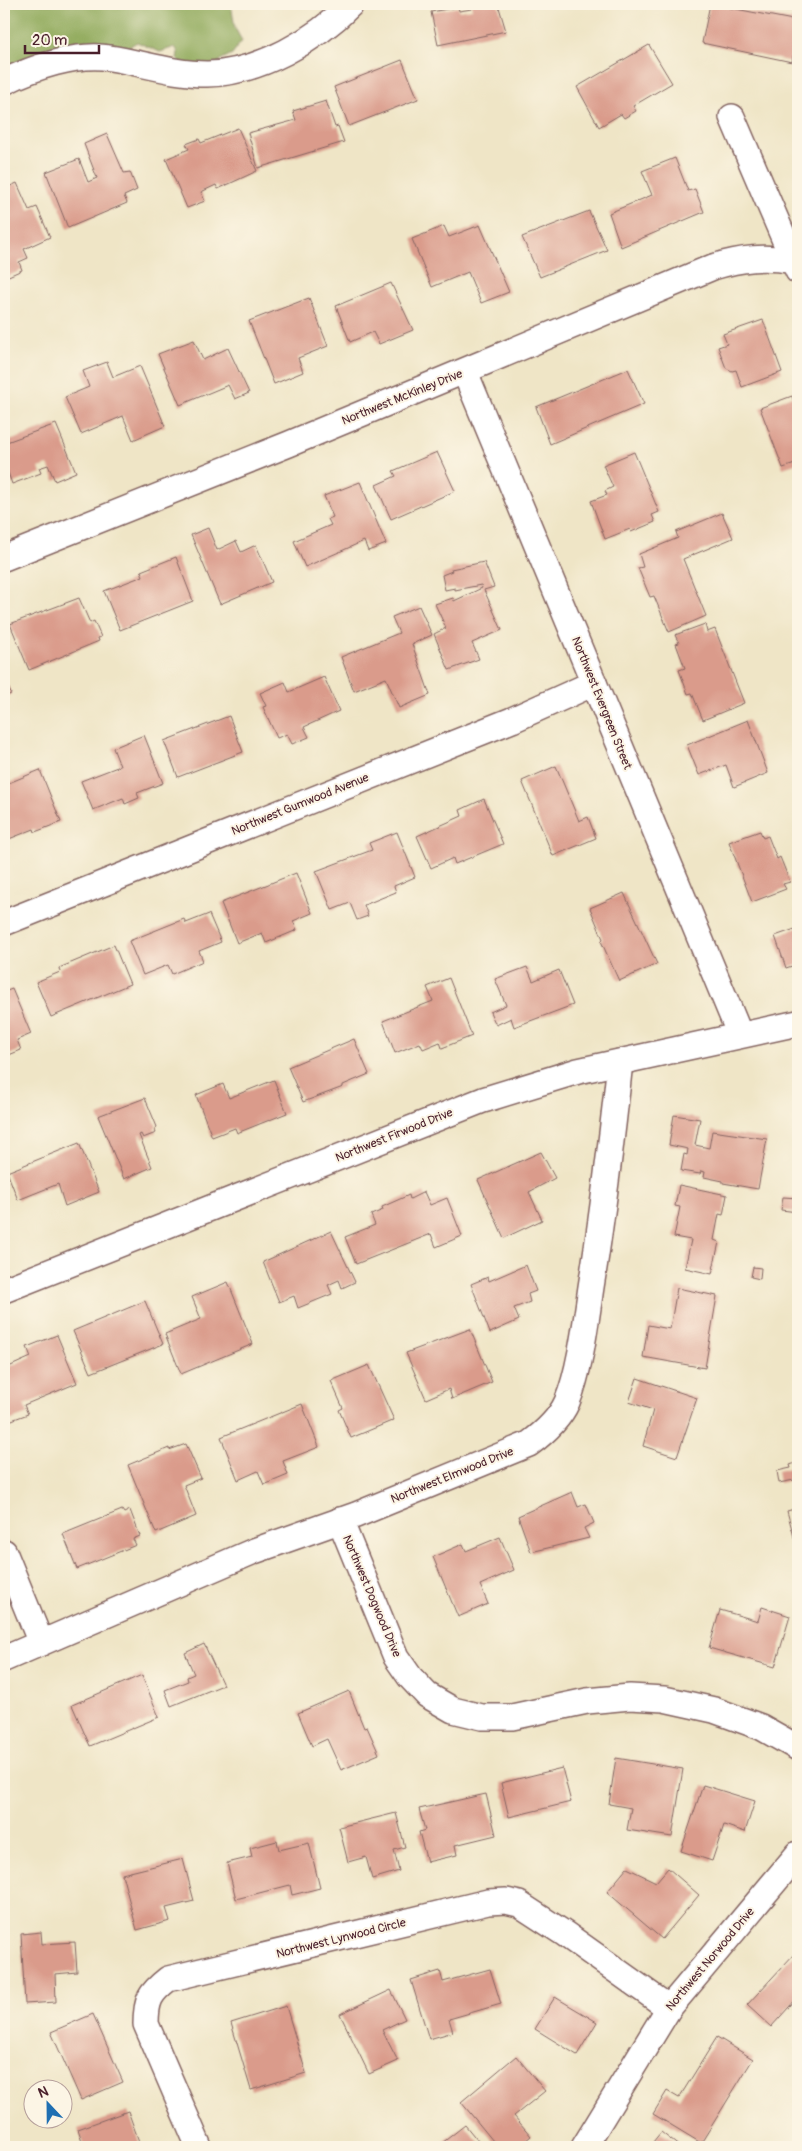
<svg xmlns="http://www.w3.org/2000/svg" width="802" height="2151" font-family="Pangolin,sans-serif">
<rect width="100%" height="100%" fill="#fcf5e5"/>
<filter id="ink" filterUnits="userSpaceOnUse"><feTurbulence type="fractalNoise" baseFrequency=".02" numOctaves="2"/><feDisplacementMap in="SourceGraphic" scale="10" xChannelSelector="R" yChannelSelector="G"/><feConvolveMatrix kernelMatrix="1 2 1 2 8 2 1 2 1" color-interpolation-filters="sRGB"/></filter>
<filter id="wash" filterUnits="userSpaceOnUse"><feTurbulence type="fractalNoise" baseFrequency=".0096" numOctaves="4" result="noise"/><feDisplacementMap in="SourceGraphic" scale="20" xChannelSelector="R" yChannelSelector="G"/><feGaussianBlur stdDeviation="1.12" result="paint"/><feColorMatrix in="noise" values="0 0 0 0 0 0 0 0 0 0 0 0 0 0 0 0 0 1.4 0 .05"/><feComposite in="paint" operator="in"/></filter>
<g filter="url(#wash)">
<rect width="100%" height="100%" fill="#efe5c6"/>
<polygon fill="#93ac5e" stroke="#6e6644" points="4,4 231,4 235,28 242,41 232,54 220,60 216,69 181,63 177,59 178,52 175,47 160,52 137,42 122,51 67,49 55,47 44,53 35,52 26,61 13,63 4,77"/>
<g id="blocks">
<g fill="#da9b8b">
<polygon points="471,4 498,4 506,31 438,45 431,12 458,7 459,11 472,9"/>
<polygon points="710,4 798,21 798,33 792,62 702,43"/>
<polygon points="649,45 672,83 633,106 636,111 624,118 621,114 599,127 577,87"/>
<polygon points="402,60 418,99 349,126 334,87"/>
<polygon points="326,101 335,127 338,126 344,142 258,168 248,133 296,120 293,111"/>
<polygon points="238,128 257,171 218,189 216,185 201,192 205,201 187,208 166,159 189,149 186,144 199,139 201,143"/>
<polygon points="107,134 124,173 130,172 137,190 124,196 127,203 68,228 46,172 79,159 88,182 97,178 84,144"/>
<polygon points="675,158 688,191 695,189 704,212 621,247 609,213 652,195 642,171"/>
<polygon points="17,183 29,210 37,207 50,237 24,249 28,258 19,262 22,270 4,278 4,189"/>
<polygon points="589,211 607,250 540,277 522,237"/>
<polygon points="480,225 509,292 481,303 468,272 432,287 412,239 444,226 449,237"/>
<polygon points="391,283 413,330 379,344 373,332 350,342 336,306"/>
<polygon points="309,298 328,346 298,358 303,372 274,384 249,321"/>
<polygon points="763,320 782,372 742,387 736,370 732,371 726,368 718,347 727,344 723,334"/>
<polygon points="194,340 203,360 228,348 249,393 235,399 228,385 180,405 158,354"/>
<polygon points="107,362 113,377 140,366 165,426 133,440 123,416 81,434 65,397 89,387 83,371"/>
<polygon points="628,369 644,404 550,444 536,407"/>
<polygon points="792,396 798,413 798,463 783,468 760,408"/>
<polygon points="56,424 76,472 55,481 48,465 39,468 41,473 12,484 4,461 4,443"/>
<polygon points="437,452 455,491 391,519 376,485 396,476 393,471"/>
<polygon points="634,452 659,512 652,515 655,522 631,532 630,529 605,539 591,501 607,495 605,491 613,487 603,465"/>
<polygon points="360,482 386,544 368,551 364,541 305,567 294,541 331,525 328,519 333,517 324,496"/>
<polygon points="722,513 733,538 683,559 706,616 669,632 654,596 650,597 638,568 643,567 639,554 678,538 676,532"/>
<polygon points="208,528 217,550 236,541 241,552 256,545 272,582 220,604 191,535"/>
<polygon points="176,557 193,601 120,630 104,591 143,576 141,571"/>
<polygon points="484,562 494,587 484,590 502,630 472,643 479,659 449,670 434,634 446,628 435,604 453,598 454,601 482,588 481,585 455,590 455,588 445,590 442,575 452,571 451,569"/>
<polygon points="79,598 90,623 94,621 101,637 98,638 99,641 29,670 10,624"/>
<polygon points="419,606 432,635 412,644 430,695 399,708 386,678 354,691 341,657 399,633 392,617"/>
<polygon points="705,624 707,632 715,629 744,703 703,720 692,693 688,694 679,670 685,668 676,644 679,643 675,635"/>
<polygon points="4,677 11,694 4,697"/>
<polygon points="324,677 339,711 304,727 309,737 292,744 287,734 277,738 263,707 266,706 260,693 285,682 289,692"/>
<polygon points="229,716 243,752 178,777 164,741"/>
<polygon points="748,720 768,773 734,787 726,765 699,775 687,745"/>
<polygon points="144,735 163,783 137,793 139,798 125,804 123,798 93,810 81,781 120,766 113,748"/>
<polygon points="556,766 579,821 588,817 596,838 553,856 522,781"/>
<polygon points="40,770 61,822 35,832 34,829 9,839 4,826 4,785"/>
<polygon points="484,799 503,844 455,864 453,858 431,868 417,836 462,816 460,810"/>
<polygon points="760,831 763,838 768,836 777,859 780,857 790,882 783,884 786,889 752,902 729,842"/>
<polygon points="397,832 415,877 394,886 396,892 364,905 368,916 357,920 350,903 332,910 316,871 372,850 369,843"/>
<polygon points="296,873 312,913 293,921 297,930 266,943 262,933 237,943 221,903"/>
<polygon points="624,893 657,964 619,981 601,941 603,939 590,908"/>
<polygon points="209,914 221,942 199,951 203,961 172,974 168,965 143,975 129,941 184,919 186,923"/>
<polygon points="798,928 798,964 786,968 775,936"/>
<polygon points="114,945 130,984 51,1017 36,982 60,972 59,968"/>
<polygon points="527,967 533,981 559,970 573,1005 514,1027 511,1018 496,1025 490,1012 506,1005 495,979"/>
<polygon points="449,978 472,1036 442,1048 440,1042 423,1049 420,1043 395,1053 383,1021 433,1001 427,987"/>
<polygon points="12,989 31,1034 17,1040 21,1050 4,1057 4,992"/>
<polygon points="354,1039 369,1074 343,1085 343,1087 303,1102 288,1067"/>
<polygon points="274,1080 287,1113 237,1133 235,1128 212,1137 196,1095 223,1084 229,1098"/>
<polygon points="145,1098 157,1127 154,1129 156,1133 143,1138 141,1134 139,1135 152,1167 124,1179 98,1116"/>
<polygon points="674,1115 700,1119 695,1145 709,1148 712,1131 767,1139 758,1189 723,1183 723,1181 704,1177 705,1172 701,1171 700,1174 681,1171 684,1154 687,1155 688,1149 669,1145"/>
<polygon points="79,1143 99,1192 65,1206 58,1184 18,1200 7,1172"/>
<polygon points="541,1152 555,1178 529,1192 542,1220 504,1238 478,1180"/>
<polygon points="679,1185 727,1195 723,1215 719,1214 714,1240 719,1242 712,1274 685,1268 691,1240 674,1237 680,1207 675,1206"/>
<polygon points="424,1192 430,1205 447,1198 462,1236 436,1247 431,1234 356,1264 345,1237 375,1225 371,1215 383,1210 382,1207 409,1195 410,1199"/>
<polygon points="783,1197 798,1198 798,1212 781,1210"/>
<polygon points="331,1231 355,1282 342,1288 339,1280 328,1285 332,1294 298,1308 294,1296 279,1302 263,1262"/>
<polygon points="526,1265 536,1291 528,1294 530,1302 514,1308 519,1320 490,1333 471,1284 488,1277 489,1281"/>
<polygon points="753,1267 761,1268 760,1279 751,1277"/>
<polygon points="228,1282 253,1344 181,1374 165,1334 201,1319 192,1297"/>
<polygon points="677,1288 717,1296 705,1368 643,1357 648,1325 670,1329"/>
<polygon points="145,1301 163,1344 91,1373 73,1331"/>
<polygon points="470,1329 492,1382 452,1399 449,1389 426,1399 406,1353"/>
<polygon points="57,1335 77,1383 24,1405 28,1414 9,1421 4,1407 4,1369 31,1357 27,1347"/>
<polygon points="369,1365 394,1420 351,1438 339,1410 343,1408 331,1381"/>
<polygon points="637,1378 697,1398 677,1457 643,1446 653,1410 629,1402"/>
<polygon points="302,1404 319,1447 283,1461 288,1475 264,1485 258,1471 238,1480 221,1437"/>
<polygon points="186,1444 201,1478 184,1485 196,1516 156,1533 128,1465 169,1448 169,1450"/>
<polygon points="798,1462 798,1495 794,1480 779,1483 777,1471 791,1468 790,1465"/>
<polygon points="572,1492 578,1507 586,1504 594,1523 584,1528 589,1538 531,1552 518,1516"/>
<polygon points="798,1508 798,1552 787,1511"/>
<polygon points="122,1510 124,1513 130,1510 140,1536 133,1539 136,1545 77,1569 63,1534"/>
<polygon points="500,1537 514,1570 480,1585 488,1604 458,1617 433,1557 463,1544 466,1551"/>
<polygon points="762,1607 790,1616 775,1667 709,1648 720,1610 758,1621"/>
<polygon points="204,1644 223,1685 171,1706 165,1690 188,1681 187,1677 194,1674 185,1653"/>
<polygon points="142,1675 159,1717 90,1746 72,1705"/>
<polygon points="349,1691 364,1728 367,1727 379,1754 341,1770 327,1739 312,1746 298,1713"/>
<polygon points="616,1758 683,1769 672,1837 627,1830 631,1808 609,1804"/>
<polygon points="562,1768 571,1802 509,1817 501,1783"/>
<polygon points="703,1785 755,1801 745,1832 724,1825 712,1861 681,1851"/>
<polygon points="486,1794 496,1835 455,1845 457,1855 427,1862 419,1832 425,1830 419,1809"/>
<polygon points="396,1813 405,1847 394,1850 399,1871 372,1879 366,1857 348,1862 339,1827"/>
<polygon points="277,1841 279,1850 309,1843 320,1888 292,1895 290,1885 236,1899 227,1863 252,1857 250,1848"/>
<polygon points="183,1859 194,1901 166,1908 170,1921 137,1930 122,1874"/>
<polygon points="627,1868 656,1882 668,1868 699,1895 662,1939 607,1892"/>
<polygon points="41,1932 42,1944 75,1942 77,1972 55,1974 56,2002 25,2004 21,1934"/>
<polygon points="795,1953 798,1956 798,1997 771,2027 747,2005"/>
<polygon points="490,1969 501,2004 449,2019 453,2032 429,2039 411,1980 440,1971 443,1982"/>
<polygon points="391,1990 405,2019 382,2030 398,2061 369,2074 340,2014"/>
<polygon points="555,1997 597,2022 577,2055 535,2029"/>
<polygon points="286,2006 306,2073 251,2090 231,2023"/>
<polygon points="93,2014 123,2082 81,2100 51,2032"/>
<polygon points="717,2037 753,2059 701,2143 653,2114 667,2091 679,2098"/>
<polygon points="516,2056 545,2091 514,2116 531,2136 518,2147 498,2147 461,2102"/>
<polygon points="128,2111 141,2147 84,2147 78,2129"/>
<polygon points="465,2125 483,2147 437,2147"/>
<polygon points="661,2132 680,2147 649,2147"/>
</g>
</g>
</g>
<g filter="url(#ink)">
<use href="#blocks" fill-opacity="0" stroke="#846461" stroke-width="1"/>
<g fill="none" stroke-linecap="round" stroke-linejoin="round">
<defs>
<g id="street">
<path d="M4 82C32 68 78 52 110 58 142 63 174 74 207 74 259 73 316 40 351 4"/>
<polyline points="732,117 798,271"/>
<polyline points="465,372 740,1035"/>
<path d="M4 558 289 444 713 267C742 258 764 256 794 261"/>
<polyline points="4,923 512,720 594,683"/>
<polyline points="4,1290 483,1100 578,1071 798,1023"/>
<polyline points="340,1520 396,1657 410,1677 427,1695 453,1710 482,1717 512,1717 587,1701 630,1697 664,1699 714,1710 761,1727 798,1748"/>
<polyline points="4,1552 41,1643"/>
<path d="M4 1659 254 1551 356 1515 529 1444C544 1433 559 1420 567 1402 580 1371 586 1321 591 1287 603 1212 612 1137 620 1062"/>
<path d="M199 2147 146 2024C146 2000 150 1993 168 1979L488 1902 506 1901 519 1904 565 1934 669 2008"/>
<polyline points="584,2147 669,2008 798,1854"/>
</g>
</defs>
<use href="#street" stroke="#846461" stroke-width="28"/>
<use href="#street" stroke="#fff" stroke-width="25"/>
</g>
</g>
<g text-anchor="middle" stroke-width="4" stroke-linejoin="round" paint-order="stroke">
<g font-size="12" fill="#4a1f2b" stroke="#fcf5e5">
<text transform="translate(402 397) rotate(-22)" y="4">Northwest McKinley Drive</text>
<text transform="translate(602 703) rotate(68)" y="4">Northwest Evergreen Street</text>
<text transform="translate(300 804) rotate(-22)" y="4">Northwest Gumwood Avenue</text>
<text transform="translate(394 1135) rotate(-22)" y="4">Northwest Firwood Drive</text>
<text transform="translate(452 1475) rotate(-22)" y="4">Northwest Elmwood Drive</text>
<text transform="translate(372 1596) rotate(67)" y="4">Northwest Dogwood Drive</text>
<text transform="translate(341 1938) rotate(-14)" y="4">Northwest Lynwood Circle</text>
<text transform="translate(710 1959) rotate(-50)" y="4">Northwest Norwood Drive</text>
</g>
</g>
<rect width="802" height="2151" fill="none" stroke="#fcf5e5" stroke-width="20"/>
<g transform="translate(48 2104) rotate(338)"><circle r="24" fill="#fcf5e5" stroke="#b59f9b"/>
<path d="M0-4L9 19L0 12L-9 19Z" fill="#1f6fb2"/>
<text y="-8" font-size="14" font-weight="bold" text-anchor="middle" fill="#4a1f2b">N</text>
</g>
<path d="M25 45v8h74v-8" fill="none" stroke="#4a1f2b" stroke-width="2.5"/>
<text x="32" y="45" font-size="15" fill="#4a1f2b" stroke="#fcf5e5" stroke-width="4" paint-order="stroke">20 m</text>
</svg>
